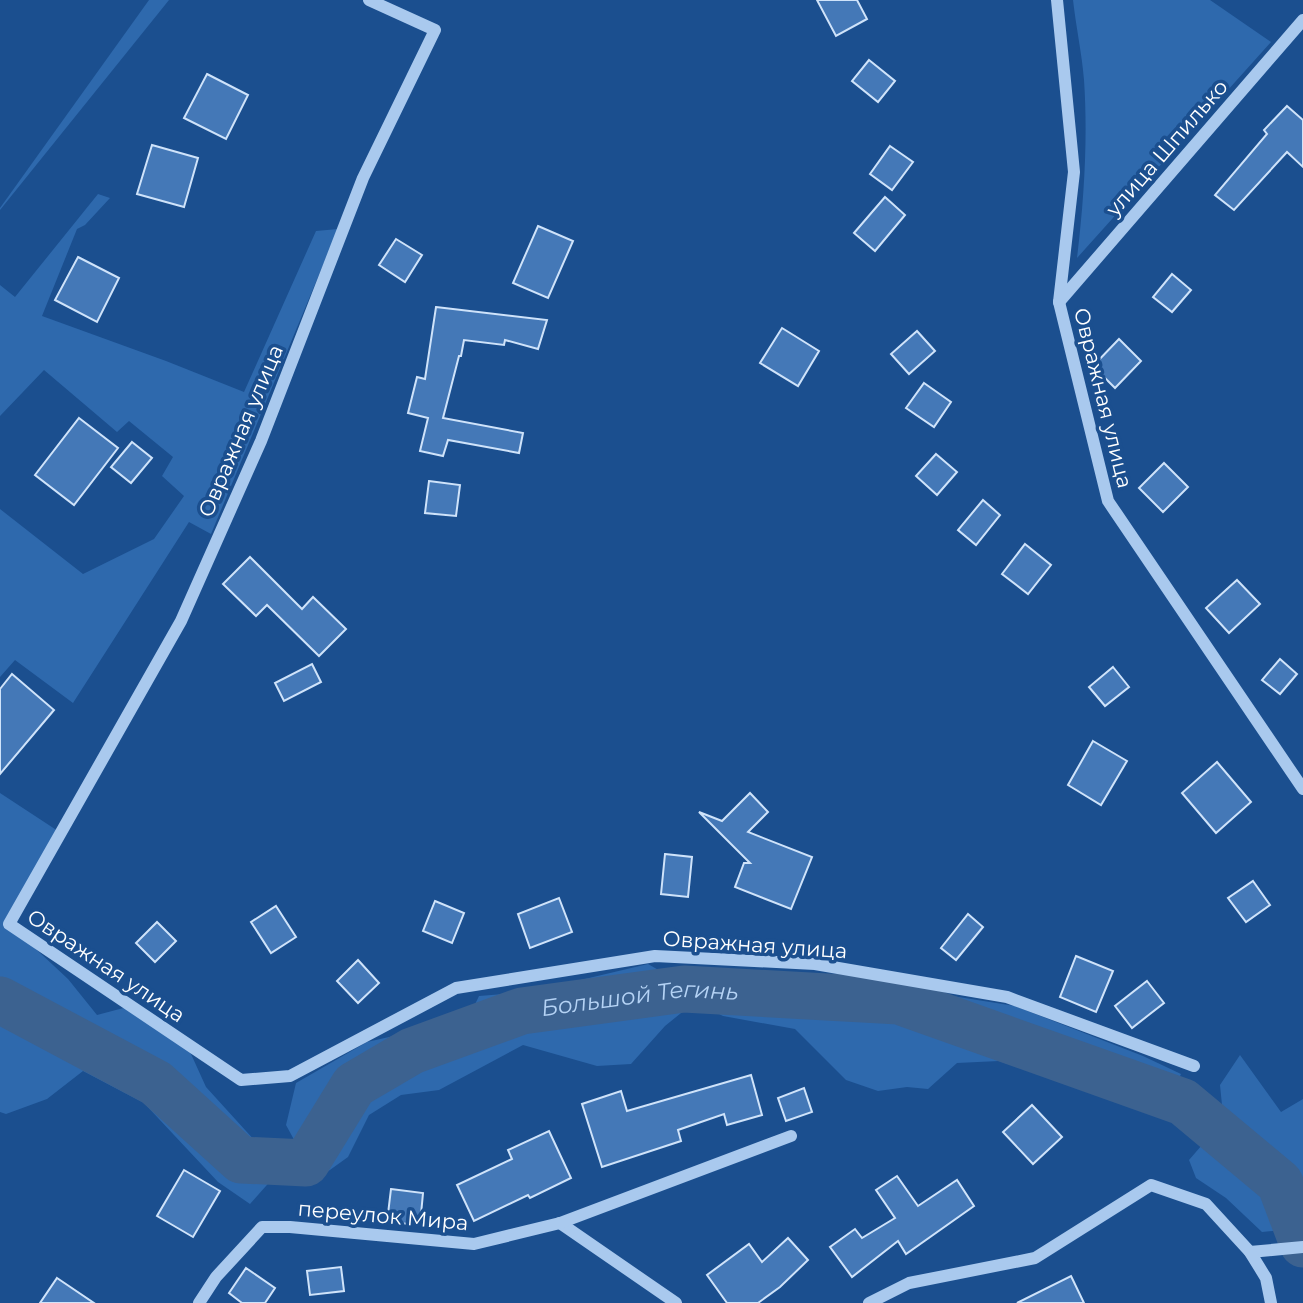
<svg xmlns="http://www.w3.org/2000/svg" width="1303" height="1303" font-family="Montserrat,sans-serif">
<rect width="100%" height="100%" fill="#1b4f8f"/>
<g fill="#2e69ad">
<polygon points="149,0 169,0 0,210 0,208"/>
<path d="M1073 0H1210L1271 42 1077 258C1084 200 1088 139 1084 80 1082 54 1076 27 1073 0Z"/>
<polygon points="98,194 110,198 85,225 77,229 42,316 166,361 244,392 316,231 338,229 211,534 189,522 73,703 15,660 0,677 0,509 83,574 154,539 184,496 162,476 173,457 129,421 117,432 44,370 0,416 0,285 15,297"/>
<polygon points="0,793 61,833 9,924 68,979 97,1015 131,1006 186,1043 206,1087 257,1143 274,1177 250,1204 218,1182 144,1103 83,1071 47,1099 6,1114 0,1112"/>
<polygon points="648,964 669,976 686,1009 665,1026 631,1064 597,1066 523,1045 439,1090 401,1095 369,1115 348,1157 316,1180 286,1125 296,1083 367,1042 468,1019 479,996 530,992"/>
<polygon points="756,972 846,979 1015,1006 1143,1056 1181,1074 1173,1092 1138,1079 1113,1100 999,1061 957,1063 928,1089 907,1087 878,1091 846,1080 795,1029 723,1016 703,1006 734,977"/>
<polygon points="1240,1055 1281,1112 1303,1099 1303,1228 1262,1232 1226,1198 1196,1178 1189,1160 1202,1145 1223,1150 1224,1125 1220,1085"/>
</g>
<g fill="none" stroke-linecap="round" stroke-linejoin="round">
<path stroke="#3c6290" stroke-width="47" id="s1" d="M0 1000 156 1083 241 1160 306 1163 354 1085 412 1051 522 1011 684 989 899 1001 1183 1102 1280 1183 1303 1244"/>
</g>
<g fill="#4478b7" stroke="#cfe3fa" stroke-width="2">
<polygon points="817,0 857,0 867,19 836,36"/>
<polygon points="869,60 895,81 878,102 852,81"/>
<polygon points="207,74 248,95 226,139 184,118"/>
<polygon points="1287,106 1303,120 1303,167 1287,152 1234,210 1215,195 1267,134 1264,130"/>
<polygon points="152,145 198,158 184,207 137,194"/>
<polygon points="890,146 913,162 892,190 870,174"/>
<polygon points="885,197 905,215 875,251 854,233"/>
<polygon points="538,226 573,241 548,298 513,283"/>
<polygon points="396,239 422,255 405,282 379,265"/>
<polygon points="78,257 119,278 97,322 55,300"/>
<polygon points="1172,274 1191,290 1172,312 1153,297"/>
<polygon points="436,307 547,320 538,349 505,340 504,345 464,340 461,356 459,356 443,418 523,433 519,453 448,440 443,456 420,451 428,418 408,413 417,377 425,379"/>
<polygon points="782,328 819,351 798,386 760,363"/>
<polygon points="917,331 935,351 909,374 891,354"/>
<polygon points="1119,339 1141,361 1115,388 1093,366"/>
<polygon points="924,383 951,402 934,427 906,408"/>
<polygon points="79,418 118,448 74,505 35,475"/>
<polygon points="132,442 152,458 131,483 111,467"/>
<polygon points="936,454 957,472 937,495 916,476"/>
<polygon points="1164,463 1188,487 1163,512 1139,488"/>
<polygon points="429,481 460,485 456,516 425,513"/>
<polygon points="983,500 1000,515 976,545 958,530"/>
<polygon points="1025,544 1051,565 1028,594 1002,574"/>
<polygon points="250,557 302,609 313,597 346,629 319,656 267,605 256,616 223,584"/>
<polygon points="1237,580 1260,604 1229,633 1206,608"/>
<polygon points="1280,659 1297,674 1280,694 1262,680"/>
<polygon points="312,664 321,682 284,701 275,683"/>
<polygon points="1113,667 1129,687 1105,706 1089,687"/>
<polygon points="12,674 54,710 0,774 0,689"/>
<polygon points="1093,741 1127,761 1101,805 1068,785"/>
<polygon points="1217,762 1251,802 1216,833 1182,793"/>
<polygon points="750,793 768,812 748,832 812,857 791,909 735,887 744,863 750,863 699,812 722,821"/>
<polygon points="665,854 692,857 688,897 661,894"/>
<polygon points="1253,881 1270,905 1246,922 1228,898"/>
<polygon points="559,898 572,932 530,948 518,914"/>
<polygon points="435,901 464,913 452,943 423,931"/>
<polygon points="276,906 296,937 271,953 251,922"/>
<polygon points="968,914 983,927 956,960 941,948"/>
<polygon points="157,922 176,941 155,962 136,943"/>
<polygon points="1076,956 1113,971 1096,1012 1060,997"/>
<polygon points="358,960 379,983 358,1003 337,981"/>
<polygon points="1147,981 1164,1003 1132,1028 1115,1006"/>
<polygon points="751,1075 762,1115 727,1125 724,1114 678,1130 681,1141 602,1167 582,1104 621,1091 627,1111"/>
<polygon points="804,1088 812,1112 786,1121 778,1098"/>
<polygon points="1032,1105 1062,1137 1033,1164 1003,1132"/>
<polygon points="549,1131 571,1178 530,1198 528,1195 474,1221 457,1185 512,1159 508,1150"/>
<polygon points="184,1170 220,1191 193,1237 157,1216"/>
<polygon points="897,1176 918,1206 957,1180 974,1206 906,1254 898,1241 852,1277 830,1247 855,1229 862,1238 895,1218 876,1190"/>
<polygon points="391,1189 423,1193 420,1225 387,1222"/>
<polygon points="788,1238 808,1260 780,1287 758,1303 727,1303 707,1275 749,1244 762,1262"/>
<polygon points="341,1267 344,1291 310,1295 307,1271"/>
<polygon points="246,1268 275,1288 265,1303 242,1303 229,1293"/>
<polygon points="1071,1276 1084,1303 1017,1303"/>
<polygon points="57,1278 94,1303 40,1303"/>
</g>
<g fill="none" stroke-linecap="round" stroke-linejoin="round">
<g stroke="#a9c9ee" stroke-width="12">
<polyline points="369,0 435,30 363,178 261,441 181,621 9,924 241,1080 290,1076 456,988 655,956 815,964 1007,997 1194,1066"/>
<polyline points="1057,0 1074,172 1059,302 1108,501 1303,789"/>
<polyline points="1059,302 1303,20"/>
<polyline points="560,1223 676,1303"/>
<polyline points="1250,1252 1303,1247"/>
<polyline points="199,1303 216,1277 262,1227 290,1227 474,1244 560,1223 791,1136"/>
<polyline points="869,1303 909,1283 1035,1258 1151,1185 1206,1204 1250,1252 1266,1278 1271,1303"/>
</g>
</g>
<g text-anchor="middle" stroke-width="7" stroke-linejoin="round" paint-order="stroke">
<g font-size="21" fill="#fff" stroke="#1b4f8f">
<text transform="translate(1167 148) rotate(-49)" y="7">улица Шпилько</text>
<text transform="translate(1103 398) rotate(76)" y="7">Овражная улица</text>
<text transform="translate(241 431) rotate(-67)" y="7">Овражная улица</text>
<text transform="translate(755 945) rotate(4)" y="7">Овражная улица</text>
<text transform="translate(106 966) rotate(34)" y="7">Овражная улица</text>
<text transform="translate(383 1216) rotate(5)" y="7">переулок Мира</text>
</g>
<g font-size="23" font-style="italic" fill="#b5d3f5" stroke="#1b4f8f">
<text dy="8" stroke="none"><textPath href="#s1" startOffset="751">Большой Тегинь</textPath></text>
</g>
</g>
</svg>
